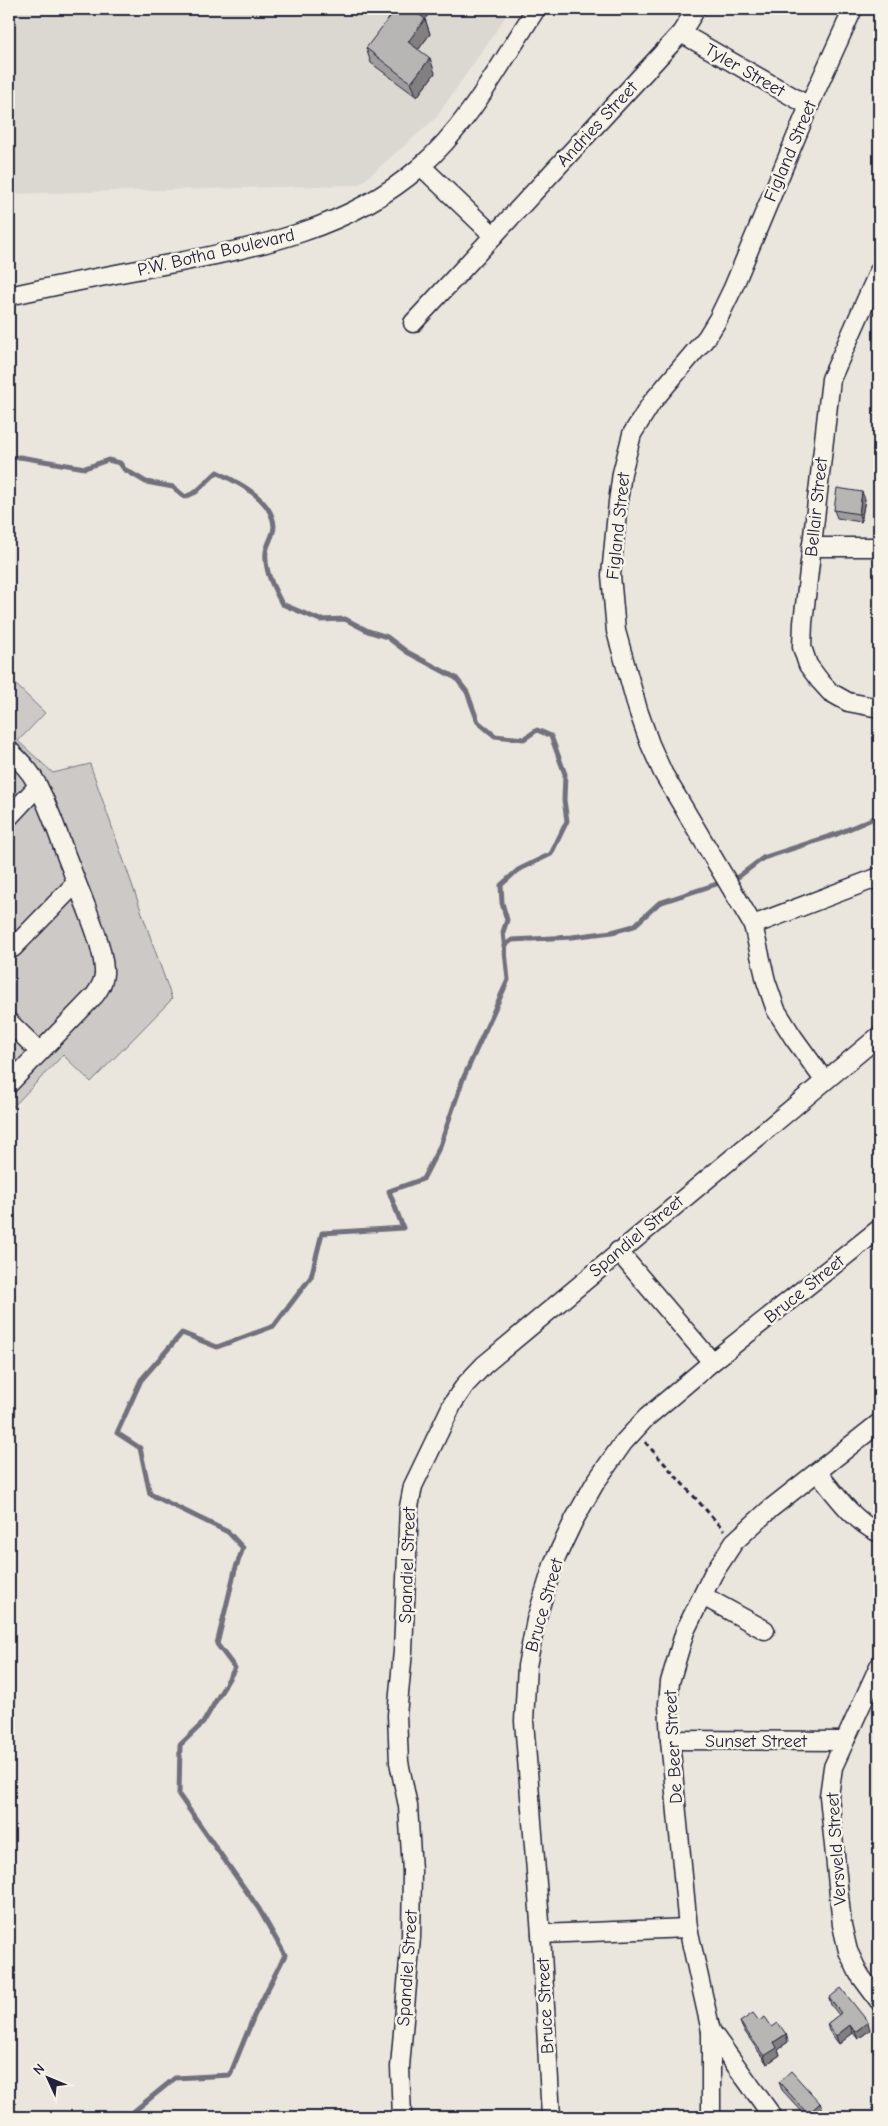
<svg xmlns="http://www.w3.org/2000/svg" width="888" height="2126" font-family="'Comic Neue',sans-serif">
<rect width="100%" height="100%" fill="#eae6de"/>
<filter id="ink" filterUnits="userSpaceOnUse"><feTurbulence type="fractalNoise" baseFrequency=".02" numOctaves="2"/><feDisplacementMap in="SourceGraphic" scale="10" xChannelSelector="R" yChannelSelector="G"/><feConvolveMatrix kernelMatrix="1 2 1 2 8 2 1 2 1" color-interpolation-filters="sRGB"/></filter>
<g filter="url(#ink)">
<polygon fill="#dbd8d2" points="9,9 511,9 436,118 359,185 9,194"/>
<polygon fill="#cdc9c6" stroke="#787680" points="9,678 45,713 18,741 53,773 90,764 172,999 91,1082 63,1055 9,1111"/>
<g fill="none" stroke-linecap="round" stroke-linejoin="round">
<g stroke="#716f7b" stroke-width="5">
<path d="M9 458 20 457 85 468 108 460 120 463 124 469 146 482 173 487 185 497 196 492 217 472C238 483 272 498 274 526 274 535 267 544 266 552 264 570 274 589 282 604L320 620 345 619 368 631 387 637 407 652 456 678 467 692 478 722 495 736 524 739 537 730 551 736 565 774 564 800 567 821 551 854 518 870 501 885 502 903 507 920 503 932 508 980 463 1079 440 1146 423 1179 389 1191 403 1228 322 1233 311 1277 274 1326 217 1347 182 1333 141 1380 117 1433 140 1448 150 1494 228 1532 243 1548 235 1570 217 1644 235 1668 203 1723 180 1745 179 1795 259 1909 285 1955 254 2016 230 2075 175 2078 127 2117"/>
<polyline points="504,946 512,940 572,937 612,932 634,926 659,903 738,877 763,858 837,834 879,816"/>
</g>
<defs>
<g id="minor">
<polyline points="681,33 809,106"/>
<polyline points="421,166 494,236"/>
<polyline points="879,271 831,379 803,623 802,647 808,665 820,681 830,692 848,702 879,708"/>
<path d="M9 296C62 284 115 274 169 264 258 247 349 229 420 167 468 126 502 61 536 9"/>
<polyline points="413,323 681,33 696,9"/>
<polyline points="811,547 879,547"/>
<path d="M9 750C18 759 28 768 34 779 50 806 59 839 71 868 81 896 103 942 104 970 105 980 100 988 95 995L9 1084"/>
<polyline points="9,817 38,786"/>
<polyline points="753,925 879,877"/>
<polyline points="13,948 76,883"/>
<polyline points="9,1022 40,1052"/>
<polyline points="824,1080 793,1037 776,1010 766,981 753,925 663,773 650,744 638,710 616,631 611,575 618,502 622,473 632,434 652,402 707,337 718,319 733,288 809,106 853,9"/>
<polyline points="618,1251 712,1362"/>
<path d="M818 1473C835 1494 853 1520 877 1532"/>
<polyline points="703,1596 765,1630"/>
<polyline points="879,1666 833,1767 829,1796 842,1925 848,1951 859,1974 879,2001"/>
<polyline points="670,1740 843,1741"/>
<polyline points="541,1934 688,1928"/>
<polyline points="711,2031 773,2117"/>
<polyline points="402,2117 400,2067 411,1937 412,1871 408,1806 399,1762 397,1715 403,1651 409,1507 413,1486 453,1403 466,1384 484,1365 879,1036"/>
<polyline points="551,2117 541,1934 524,1721 527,1666 536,1620 554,1562 574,1520 595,1483 623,1443 646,1418 712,1362 879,1229"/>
<polyline points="711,2117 711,2031 688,1928 670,1740 668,1704 670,1682 685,1631 713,1574 734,1542 770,1509 879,1423"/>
</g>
</defs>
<use href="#minor" stroke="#22223b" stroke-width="21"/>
<polyline stroke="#22223b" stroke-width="3" stroke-dasharray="5 4" stroke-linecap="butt" points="645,1442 724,1530"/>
<use href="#minor" stroke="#f7f3e8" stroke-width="18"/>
</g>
<g fill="#9e9d9c" stroke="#22223b">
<polygon points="425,19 430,34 418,50 435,73 417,97 371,63 366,48"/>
<polygon points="865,499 861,522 837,518 834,510"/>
<polygon points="829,1998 870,2030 858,2039 853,2033 839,2044 829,2031 827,2024 839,2015 831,2005"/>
<polygon points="759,2021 786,2034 788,2042 778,2049 780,2055 767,2064 743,2029 740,2022"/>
<polygon points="779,2082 820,2103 823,2110 815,2117 807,2117 782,2090"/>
</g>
<g fill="#817f7f" stroke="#22223b">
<polygon points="416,9 433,9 425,19 430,34 413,57 408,42 414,11"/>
<polygon points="430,58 435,73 417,97 411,83"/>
<polygon points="862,492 865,499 861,522 859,514"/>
<polygon points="868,2022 870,2030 858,2039 855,2032"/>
<polygon points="850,2025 853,2033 839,2044 836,2036"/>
<polygon points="786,2034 788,2042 778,2049 780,2055 767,2064 764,2056 774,2042"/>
<polygon points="820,2103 823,2110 815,2117 809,2117 808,2114"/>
</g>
<g fill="#b8b6b5" stroke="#22223b">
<polygon points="396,9 416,9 414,11 425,19 408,42 430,58 411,83 366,48"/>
<polygon points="837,488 862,492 859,514 834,510"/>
<polygon points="841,1988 868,2022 855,2032 850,2025 836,2036 827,2024 841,2013 829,1998"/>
<polygon points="753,2013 759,2021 765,2017 772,2027 778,2023 786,2034 774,2042 777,2048 764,2056 740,2022"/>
<polygon points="791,2071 820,2103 808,2114 779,2082"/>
</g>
</g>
<g text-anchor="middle" stroke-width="5" stroke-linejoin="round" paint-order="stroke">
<g font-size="18" fill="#22223b" stroke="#f7f3e8">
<text transform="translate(745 70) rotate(30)" y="6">Tyler Street</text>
<text transform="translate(597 124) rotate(-47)" y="6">Andries Street</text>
<text transform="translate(790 151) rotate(-67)" y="6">Figland Street</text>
<text transform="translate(216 252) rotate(-13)" y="6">P.W. Botha Boulevard</text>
<text transform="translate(816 507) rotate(-84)" y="6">Bellair Street</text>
<text transform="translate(618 526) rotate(-84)" y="6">Figland Street</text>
<text transform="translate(636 1236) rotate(-40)" y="6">Spandiel Street</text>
<text transform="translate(804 1289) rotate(-39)" y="6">Bruce Street</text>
<text transform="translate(407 1565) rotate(-88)" y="6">Spandiel Street</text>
<text transform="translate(544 1605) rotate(-74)" y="6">Bruce Street</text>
<text x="756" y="1747">Sunset Street</text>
<text transform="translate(673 1747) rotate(-93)" y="6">De Beer Street</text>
<text transform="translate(836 1849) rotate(-94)" y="6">Versveld Street</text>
<text transform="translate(407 1968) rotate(-86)" y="6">Spandiel Street</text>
<text transform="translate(545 2006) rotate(-93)" y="6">Bruce Street</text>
</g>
</g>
<rect width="888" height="2126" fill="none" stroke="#f7f3e8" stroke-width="30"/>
<rect x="15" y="15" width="858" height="2096" fill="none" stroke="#22223b" stroke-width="2" filter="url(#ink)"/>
<g transform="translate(48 2078) rotate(314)" stroke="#f7f3e8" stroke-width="4" paint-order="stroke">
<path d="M0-4L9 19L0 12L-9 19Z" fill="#22223b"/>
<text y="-8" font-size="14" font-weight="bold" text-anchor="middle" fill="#22223b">N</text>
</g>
</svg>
